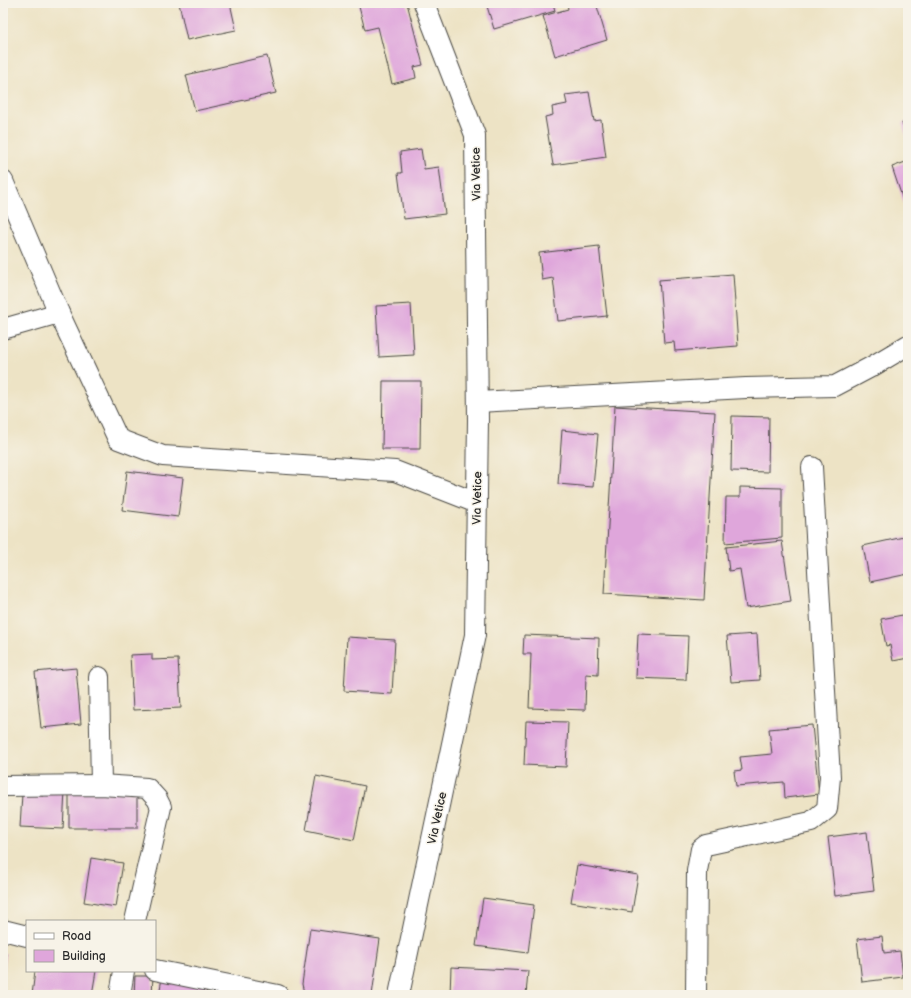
<svg xmlns="http://www.w3.org/2000/svg" width="911" height="998" font-family="'Balsamiq Sans',sans-serif">
<rect width="100%" height="100%" fill="#f7f3e8"/>
<filter id="ink" filterUnits="userSpaceOnUse"><feTurbulence type="fractalNoise" baseFrequency=".025" numOctaves="2"/><feDisplacementMap in="SourceGraphic" scale="8" xChannelSelector="R" yChannelSelector="G"/><feConvolveMatrix kernelMatrix="1 2 1 2 8 2 1 2 1" color-interpolation-filters="sRGB"/></filter>
<filter id="wash" filterUnits="userSpaceOnUse"><feTurbulence type="fractalNoise" baseFrequency=".012" numOctaves="4" result="noise"/><feDisplacementMap in="SourceGraphic" scale="16" xChannelSelector="R" yChannelSelector="G"/><feGaussianBlur stdDeviation="0.9" result="paint"/><feColorMatrix in="noise" values="0 0 0 0 0 0 0 0 0 0 0 0 0 0 0 0 0 1.4 0 .05"/><feComposite in="paint" operator="in"/></filter>
<g filter="url(#wash)">
<rect width="100%" height="100%" fill="#ede3c5"/>
<g id="blocks">
<g fill="#dfa6db">
<polygon points="179,3 230,3 236,30 187,40"/>
<polygon points="358,3 407,3 423,65 414,67 416,78 392,84 378,27 365,30"/>
<polygon points="486,3 553,3 555,11 494,29"/>
<polygon points="567,3 596,3 607,40 555,56 543,16 568,9"/>
<polygon points="267,56 276,93 195,111 186,75"/>
<polygon points="589,92 594,121 601,120 606,157 553,165 545,117 553,115 552,107 567,104 565,95"/>
<polygon points="908,121 908,140 902,123"/>
<polygon points="421,149 424,169 439,167 445,214 404,219 398,173 402,173 400,152"/>
<polygon points="908,161 908,205 905,206 892,167"/>
<polygon points="599,246 607,316 558,321 553,278 542,280 539,253"/>
<polygon points="733,274 738,346 675,351 674,342 664,343 659,280"/>
<polygon points="411,304 414,355 379,357 376,306"/>
<polygon points="383,381 421,381 420,449 382,449"/>
<polygon points="615,406 715,412 704,600 604,594"/>
<polygon points="732,416 769,417 768,472 731,471"/>
<polygon points="562,430 598,434 593,487 558,484"/>
<polygon points="127,471 183,478 178,517 122,510"/>
<polygon points="740,487 782,488 782,538 725,543 726,497 740,497"/>
<polygon points="908,536 908,574 870,582 863,546"/>
<polygon points="782,541 791,601 746,608 740,569 729,571 726,547"/>
<polygon points="908,614 908,658 893,661 890,645 886,646 881,619"/>
<polygon points="638,634 688,636 686,680 636,678"/>
<polygon points="757,634 760,680 731,682 727,636"/>
<polygon points="524,635 599,638 598,675 586,674 585,710 529,708 531,654 523,654"/>
<polygon points="347,637 395,640 392,694 344,691"/>
<polygon points="152,654 152,660 178,659 181,708 133,710 130,655"/>
<polygon points="76,668 81,724 41,728 35,672"/>
<polygon points="526,721 568,722 566,767 524,765"/>
<polygon points="812,725 819,794 785,798 784,782 736,786 734,771 742,770 740,757 772,754 769,729"/>
<polygon points="316,776 365,786 354,840 306,830"/>
<polygon points="43,789 65,790 63,829 20,827 22,794 43,796"/>
<polygon points="137,790 137,828 69,828 69,791"/>
<polygon points="867,832 874,891 835,896 828,837"/>
<polygon points="91,858 123,863 116,907 84,902"/>
<polygon points="577,865 638,875 632,912 571,902"/>
<polygon points="483,898 534,905 528,953 476,946"/>
<polygon points="310,929 380,939 372,995 320,995 304,993 302,984"/>
<polygon points="882,936 884,953 900,951 903,977 862,982 857,939"/>
<polygon points="3,954 6,954 4,970 3,970"/>
<polygon points="451,967 528,971 526,995 450,995"/>
<polygon points="35,971 96,971 92,995 32,995"/>
<polygon points="135,976 153,976 152,995 134,995"/>
<polygon points="162,978 207,985 206,995 159,995"/>
</g>
</g>
</g>
<g filter="url(#ink)">
<use href="#blocks" fill-opacity="0" stroke="#484742" stroke-width="1"/>
<g fill="none" stroke-linecap="round" stroke-linejoin="round">
<defs>
<g id="minor">
<polyline points="3,181 59,313 118,439 163,456 395,471 477,503"/>
<polyline points="3,329 59,313"/>
<polyline points="478,402 746,388 835,386 871,367 908,345"/>
<polyline points="99,677 101,785"/>
<polyline points="3,786 101,785 147,788 157,799 161,807 135,921"/>
<polyline points="3,930 27,936"/>
<polyline points="155,970 278,995"/>
<polyline points="120,995 124,971"/>
<polyline points="399,995 475,635 478,420 475,135 424,3"/>
<polyline points="696,995 697,871 701,849 706,845 811,822 827,809 830,777 812,467"/>
</g>
</defs>
<use href="#minor" stroke="#484742" stroke-width="22"/>
<use href="#minor" stroke="#fff" stroke-width="20"/>
</g>
</g>
<g text-anchor="middle" stroke-width="3" stroke-linejoin="round" paint-order="stroke">
<g font-size="12" fill="#2b2b2b" stroke="#f7f3e8">
<text transform="translate(476 174) rotate(-91)" y="4">Via Vetice</text>
<text transform="translate(477 498) rotate(-89)" y="4">Via Vetice</text>
<text transform="translate(437 818) rotate(-78)" y="4">Via Vetice</text>
</g>
</g>
<rect width="911" height="998" fill="none" stroke="#f7f3e8" stroke-width="16"/>
<rect x="26" y="920" width="130" height="52" fill="#f7f3e8" stroke="#a5a39c"/>
<rect x="34" y="933" width="20" height="6" fill="#ffffff" stroke="#a5a39c"/>
<text x="62" y="940" font-size="12" fill="#2b2b2b">Road</text>
<rect x="34" y="950" width="20" height="12" fill="#dfa6db" stroke="#a5a39c"/>
<text x="62" y="960" font-size="12" fill="#2b2b2b">Building</text>
</svg>
